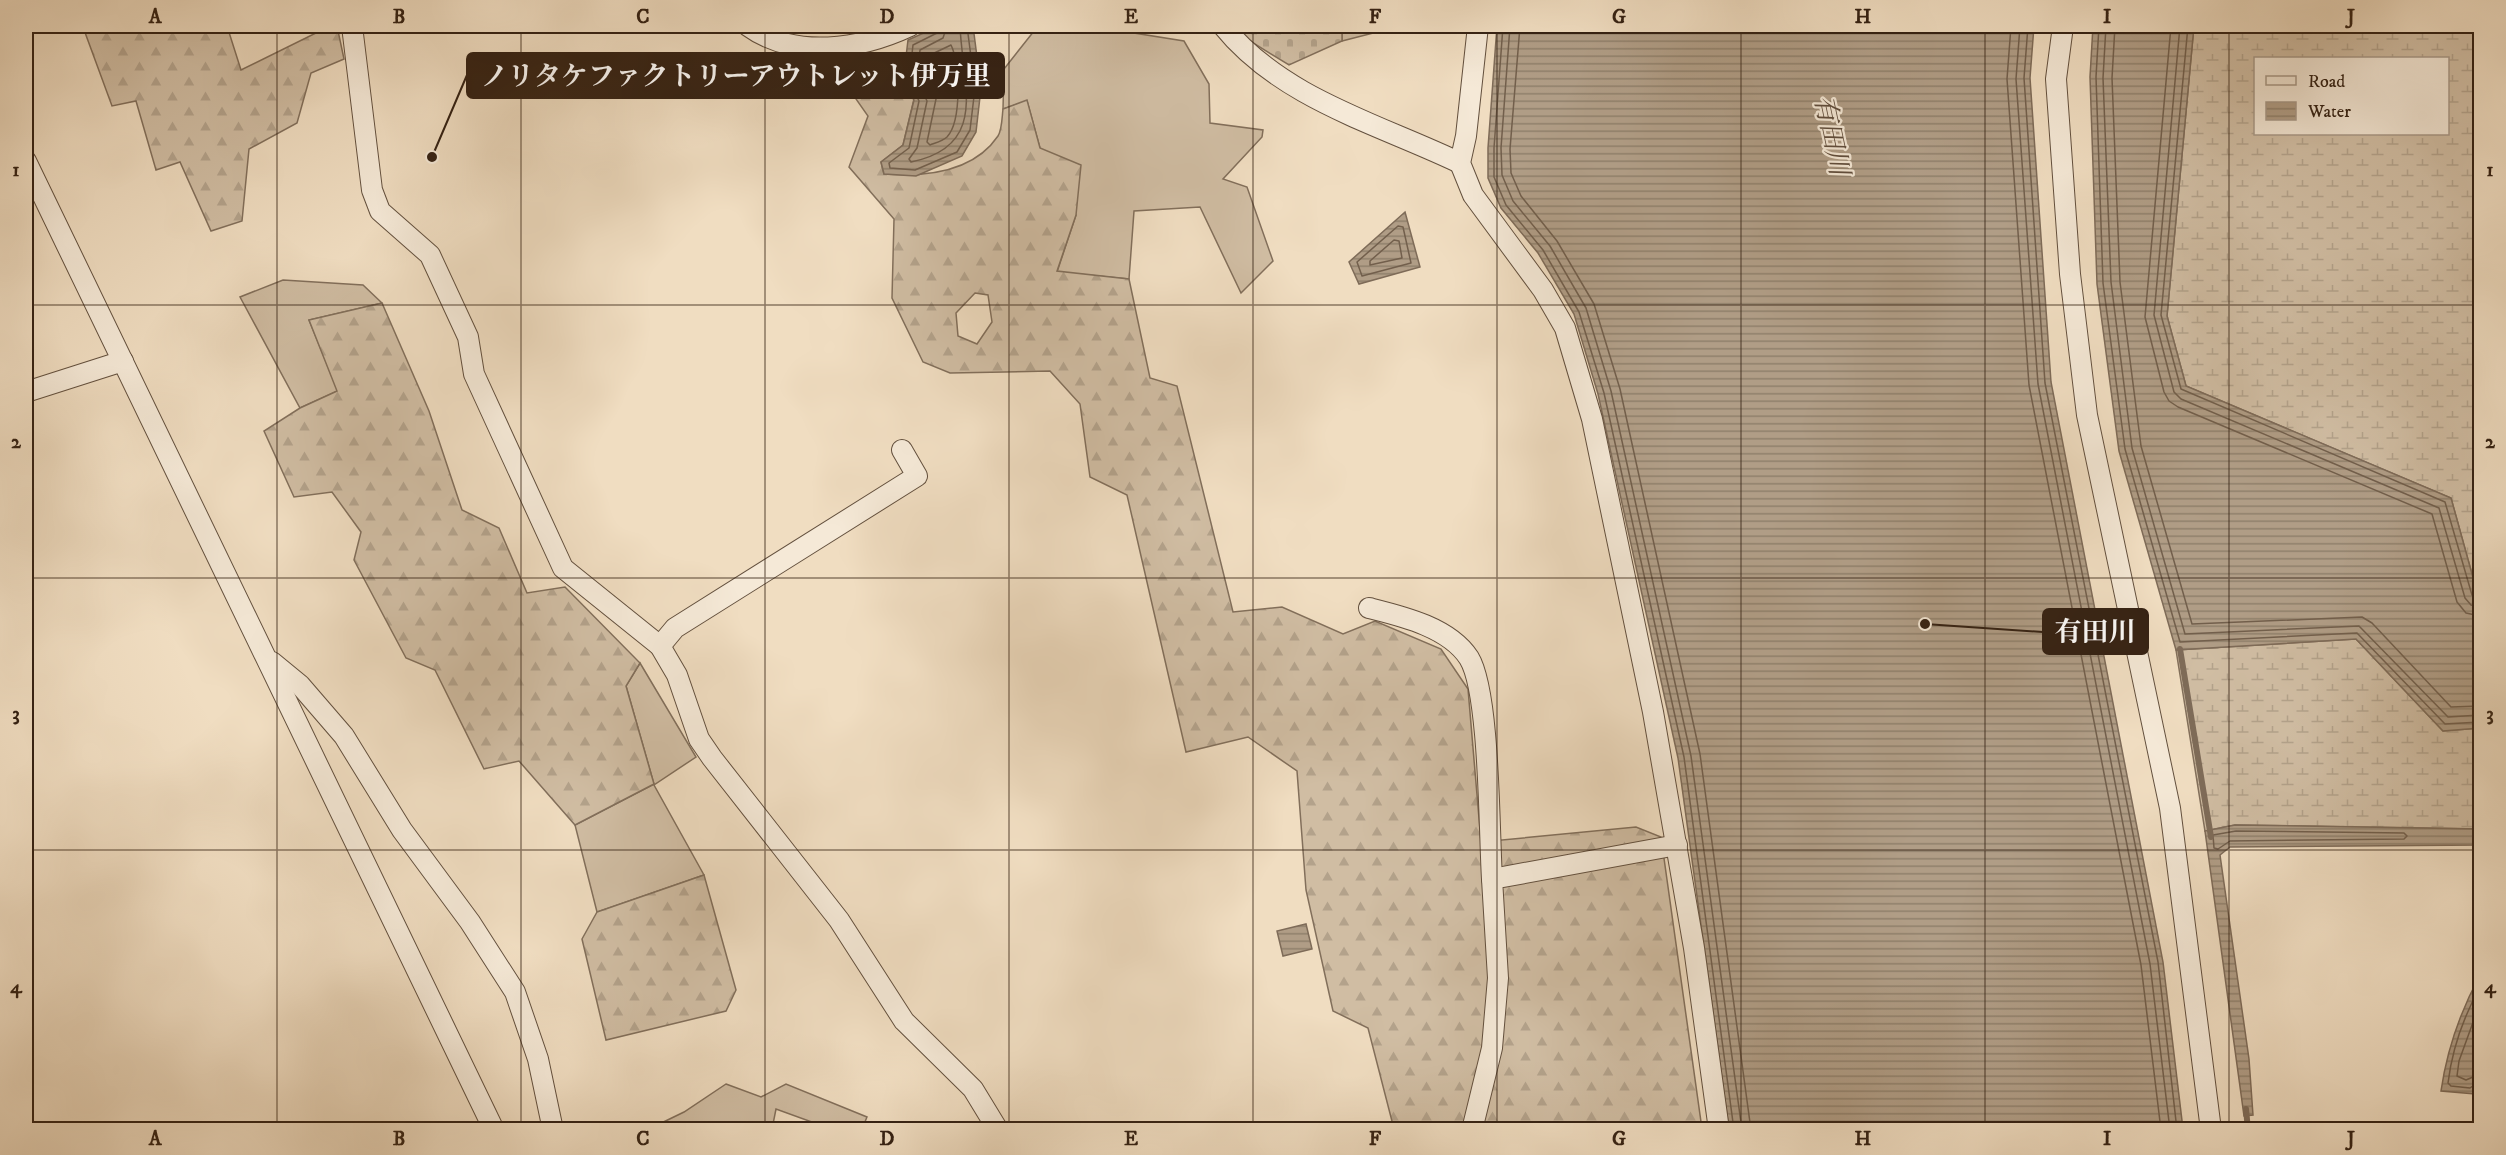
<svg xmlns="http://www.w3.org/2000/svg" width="2506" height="1155" font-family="'IM FELL DW Pica','Noto Serif JP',serif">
<defs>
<pattern id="forest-firs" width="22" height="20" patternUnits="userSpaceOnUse" patternTransform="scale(1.5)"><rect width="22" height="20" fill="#d0bda3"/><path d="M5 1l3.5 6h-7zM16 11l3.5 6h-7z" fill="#b3a28b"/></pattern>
<pattern id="wetland-marsh" width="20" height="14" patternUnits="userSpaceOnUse" patternTransform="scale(1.5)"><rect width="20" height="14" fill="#d0bda3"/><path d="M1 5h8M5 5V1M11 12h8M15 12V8" fill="none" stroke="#b3a28b"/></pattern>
<pattern id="cemetery-stones" width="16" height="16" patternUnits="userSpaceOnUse" patternTransform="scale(1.5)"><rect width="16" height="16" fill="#d0bda3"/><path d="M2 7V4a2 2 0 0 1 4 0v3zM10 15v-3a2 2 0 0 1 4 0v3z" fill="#b3a28b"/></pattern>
<pattern id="water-rules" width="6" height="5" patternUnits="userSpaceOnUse" patternTransform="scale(1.5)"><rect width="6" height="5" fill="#b09d86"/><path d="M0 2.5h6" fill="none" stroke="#90806c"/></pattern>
</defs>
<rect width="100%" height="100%" fill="#f0ddc1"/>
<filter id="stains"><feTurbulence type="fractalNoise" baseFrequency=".00333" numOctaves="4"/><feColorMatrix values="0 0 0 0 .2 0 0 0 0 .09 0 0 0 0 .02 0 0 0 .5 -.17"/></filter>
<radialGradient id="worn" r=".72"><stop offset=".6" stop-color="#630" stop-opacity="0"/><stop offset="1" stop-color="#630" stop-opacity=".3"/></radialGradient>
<g fill="#d0bda3" stroke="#826f5b" stroke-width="1.5">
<polygon points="1038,26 1130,26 1134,33 1184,41 1209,84 1210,123 1263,130 1262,137 1223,179 1247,187 1273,261 1241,293 1200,207 1134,211 1129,279 1057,272 1076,215 1040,148 1027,101 1003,109 1004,69"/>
<polygon points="1342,26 1393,26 1393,28 1342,41"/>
<polygon points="283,280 363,285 382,303 309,320 338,391 300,408 240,297"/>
<polygon points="640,663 696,757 654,785 704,875 597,912 575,825 654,784 626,686"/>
<polygon points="726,1084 761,1097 786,1084 867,1117 862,1129 831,1129 776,1109 772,1129 649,1129 684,1112"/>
</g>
<g fill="url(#forest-firs)" stroke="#826f5b" stroke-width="1.5" fill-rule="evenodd">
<polygon points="88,26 227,26 241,70 330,26 337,26 344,59 311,73 297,123 249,149 242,221 211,231 180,162 156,170 136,101 112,106 83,27"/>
<path d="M850 61 903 82 914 99 903 145 881 162 884 174C924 177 973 173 998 136 1002 130 1002 117 1003 109L1027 100 1040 148 1081 165 1076 215 1057 271 1129 279 1150 378 1177 386 1233 612 1282 607 1343 634 1375 621 1441 649 1468 689 1481 842 1636 827 1661 837 1702 1129H1394L1368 1028 1333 1011 1306 890 1297 771 1248 737 1186 752 1127 495 1090 477 1080 404 1050 371 950 373 923 362 892 298 894 219 849 167 868 116 842 79ZM975 293 988 295 992 322 977 344 958 336 956 313Z"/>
<polygon points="382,303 429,411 462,510 499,528 527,593 565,587 640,663 626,686 654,784 575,825 519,761 484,769 435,670 406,658 354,560 361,532 332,492 294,497 264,431 300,408 337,391 309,320"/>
<polygon points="704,875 736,990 726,1011 606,1040 582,939 597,912"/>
</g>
<g fill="url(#wetland-marsh)" stroke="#826f5b" stroke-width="1.5" fill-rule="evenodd">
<path d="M2194 26H2480V603L2451 498 2186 386 2167 316ZM2256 58H2448V134H2256Z"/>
<polygon points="2356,639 2443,731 2480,728 2480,829 2235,825 2205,831 2176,650"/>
</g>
<polygon fill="url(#cemetery-stones)" stroke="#826f5b" stroke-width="1.5" points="1235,26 1342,26 1342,41 1289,65 1242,36"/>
<g fill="url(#water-rules)" stroke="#7e6b58" stroke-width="1.5">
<polygon points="939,26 973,26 981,88 976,132 962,156 916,176 884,174 881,162 903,145 914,100 903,82 908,40"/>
<polygon points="1497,26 2034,26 2030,78 2051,382 2163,962 2183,1129 1729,1129 1678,758 1598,394 1574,314 1538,253 1501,208 1488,178 1488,148"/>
<polygon points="2093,26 2194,26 2167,316 2186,386 2451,498 2480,603 2480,728 2443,731 2356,639 2176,650 2119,451 2097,284 2090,77"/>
<polygon points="1405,212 1420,267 1359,284 1349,262"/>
<polygon points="2235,825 2480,829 2480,845 2230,847 2220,855 2249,1059 2253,1115 2244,1116 2205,831"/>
<polygon points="1306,924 1312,949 1283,956 1277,931"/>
<path d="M2480 975V1082L2475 1094 2441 1091C2447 1049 2460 1012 2480 975Z"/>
</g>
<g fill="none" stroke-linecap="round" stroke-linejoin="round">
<g stroke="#725f4c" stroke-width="1.5">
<polyline points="940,26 937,33 913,45 909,80 919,101 909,148 889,163 890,168 915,170 957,152 970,130 975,88 967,26"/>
<path d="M947 26 943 38 920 50 917 79 927 101 917 148 909 159 911 162C990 146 962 83 960 26"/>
<polyline points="1503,26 1494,148 1494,177 1506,205 1543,250 1579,312 1604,393 1684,757 1734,1130"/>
<polyline points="1510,26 1501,148 1502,175 1513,201 1550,246 1586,308 1611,391 1691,756 1742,1130"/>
<polyline points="1520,26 1510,149 1511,173 1521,196 1557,241 1594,304 1620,389 1700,754 1751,1130"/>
<polyline points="2011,26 2007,79 2029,385 2141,965 2161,1130"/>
<polyline points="2020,26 2016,79 2038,384 2150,964 2170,1130"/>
<polyline points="2028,26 2024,78 2045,383 2158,962 2177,1130"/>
<polyline points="2099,26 2096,77 2103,283 2125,449 2180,642 2357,633 2445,724 2480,722"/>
<polyline points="2106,26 2103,78 2111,282 2132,448 2185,634 2359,626 2448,717 2480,715"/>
<polyline points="2115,26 2112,78 2120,282 2141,446 2192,624 2362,617 2372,623 2451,707 2480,706"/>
<polyline points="2171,26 2145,317 2164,392 2169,401 2178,407 2432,514 2457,602 2466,613 2480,616"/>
<polyline points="2180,26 2154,315 2174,392 2181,399 2439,508 2465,598 2471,605 2480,607"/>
<polyline points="2188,26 2161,315 2181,389 2445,502 2472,595 2480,600"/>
<path d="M951 45C960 63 962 121 947 137 943 141 935 143 930 145L927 142 936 99 926 77 928 56Z"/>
<polygon points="1398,226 1403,227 1411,263 1362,276 1357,262"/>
<polygon points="1394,240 1399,241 1402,258 1370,265 1370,261"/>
<polygon points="2236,831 2404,833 2407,836 2404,839 2230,841 2218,849 2214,848 2213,835"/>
<path d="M2480 987C2464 1016 2452 1050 2448 1083L2451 1086 2470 1088 2480 1081"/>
<polyline points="2480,1003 2459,1061 2457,1076 2466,1080 2480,1074"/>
</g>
<g stroke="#7e6b58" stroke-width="6">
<polyline points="2180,649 2211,837"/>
<polyline points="2246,1109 2248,1130"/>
</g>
<defs>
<g id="minor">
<polyline points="352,26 372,190 380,211 430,255 468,337 474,374 563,568 660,646 677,675 699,739 712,758 839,920 904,1021 973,1089 998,1130"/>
<path d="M748 26C795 60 861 49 910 26"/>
<path d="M1223 26C1282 99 1379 124 1460 163"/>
<polyline points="1478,26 1466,136 1460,163 1473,195 1543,290 1565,328 1592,419 1653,712 1694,948 1719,1130"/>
<polyline points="2063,26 2056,79 2070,274 2087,415 2170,808 2211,1130"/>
<polyline points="26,161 494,1130"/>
<polyline points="26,392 123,361"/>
<path d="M1369 608C1401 616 1449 627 1469 658 1490 692 1489 833 1492 879"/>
<polyline points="660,646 675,628 917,476 902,450"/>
<polyline points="272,662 300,685 344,736 402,830 470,922 515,992 538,1059 553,1130"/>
<polyline points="1472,1130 1492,1048 1498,978 1492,879 1677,845"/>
</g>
</defs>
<use href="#minor" stroke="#63503e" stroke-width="22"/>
<use href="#minor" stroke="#f5e9d7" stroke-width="20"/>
</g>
<path fill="none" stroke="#342113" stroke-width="1.5" stroke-opacity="0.55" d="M277 26V1130M521 26V1130M765 26V1130M1009 26V1130M1253 26V1130M1497 26V1130M1741 26V1130M1985 26V1130M2229 26V1130M26 305H2480M26 578H2480M26 850H2480"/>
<g text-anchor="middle" stroke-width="4.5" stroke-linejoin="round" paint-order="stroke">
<g font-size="27" font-style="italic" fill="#5f4c3b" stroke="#f5e9d7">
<text transform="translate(1832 135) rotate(78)" y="9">有田川</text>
</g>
</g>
<path fill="none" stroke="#342113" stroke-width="2" d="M432 157L467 75M1925 624L2043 632"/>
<g fill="#342113" stroke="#f5e9d7" stroke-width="2">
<circle cx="432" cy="157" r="6"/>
<circle cx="1925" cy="624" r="6"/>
</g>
<g fill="#342113" stroke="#342113" stroke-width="2">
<rect x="467" y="53" width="537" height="45" rx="6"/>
<rect x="2043" y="609" width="105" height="45" rx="6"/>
</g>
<g font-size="27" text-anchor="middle" font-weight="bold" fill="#fff">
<text x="736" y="85">ノリタケファクトリーアウトレット伊万里</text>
<text x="2095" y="641">有田川</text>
</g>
<rect width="2506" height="1155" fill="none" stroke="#f0ddc1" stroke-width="66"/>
<rect x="2254" y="57" width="195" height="78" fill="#f5e9d7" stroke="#a89989" stroke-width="1.5"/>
<rect x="2266" y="76" width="30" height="9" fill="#f5e9d7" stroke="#a89989" stroke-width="1.5"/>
<text x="2308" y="87" font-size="18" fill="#342113">Road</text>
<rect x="2266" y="102" width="30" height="18" fill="url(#water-rules)" stroke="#a89989" stroke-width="1.5"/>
<text x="2308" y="117" font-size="18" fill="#342113">Water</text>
<rect x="33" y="33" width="2440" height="1089" fill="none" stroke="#342113" stroke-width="2"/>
<g font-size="20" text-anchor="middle" font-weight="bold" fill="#342113">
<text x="155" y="23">A</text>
<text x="399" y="23">B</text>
<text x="643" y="23">C</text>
<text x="887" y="23">D</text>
<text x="1131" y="23">E</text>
<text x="1375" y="23">F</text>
<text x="1619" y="23">G</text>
<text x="1863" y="23">H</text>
<text x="2107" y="23">I</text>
<text x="2351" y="23">J</text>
<text x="16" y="176">1</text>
<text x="2490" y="176">1</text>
<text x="16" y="448">2</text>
<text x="2490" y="448">2</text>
<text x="16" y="720">3</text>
<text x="2490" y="720">3</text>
<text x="16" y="993">4</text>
<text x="2490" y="993">4</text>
<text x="155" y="1145">A</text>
<text x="399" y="1145">B</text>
<text x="643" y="1145">C</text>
<text x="887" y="1145">D</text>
<text x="1131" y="1145">E</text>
<text x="1375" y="1145">F</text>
<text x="1619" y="1145">G</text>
<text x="1863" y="1145">H</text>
<text x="2107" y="1145">I</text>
<text x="2351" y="1145">J</text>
</g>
<rect width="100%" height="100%" filter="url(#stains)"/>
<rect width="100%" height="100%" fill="url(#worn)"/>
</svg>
